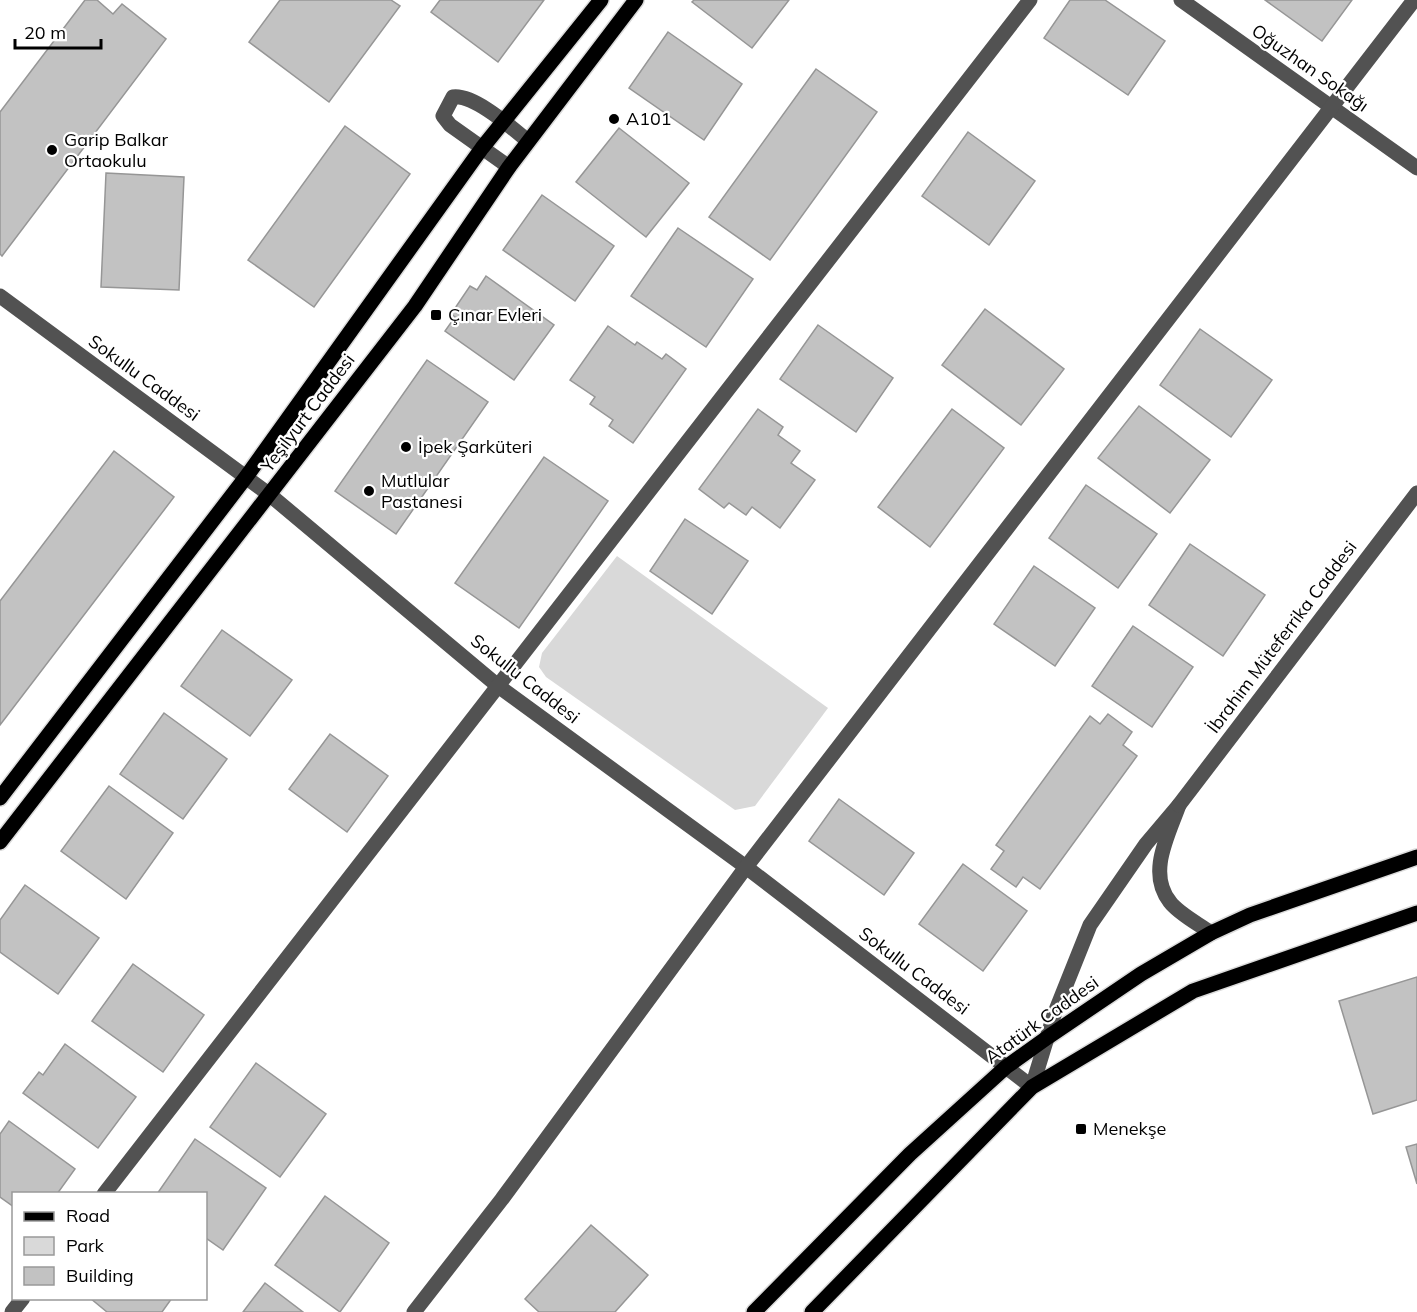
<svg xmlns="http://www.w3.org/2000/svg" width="1417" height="1312" font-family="Mulish,sans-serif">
<rect width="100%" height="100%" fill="#fff"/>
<polygon fill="#d9d9d9" points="617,556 828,708 755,806 735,810 546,677 539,667 542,653"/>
<g fill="#c2c2c2" stroke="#969696" stroke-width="1.5">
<polygon points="85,0 97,0 113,14 122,4 166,39 2,256 0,254 0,112"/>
<polygon points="280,0 391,0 400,6 329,102 249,42"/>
<polygon points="440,0 544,0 498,62 431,12"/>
<polygon points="694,0 789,0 752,48 692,2"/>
<polygon points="1070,0 1105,0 1165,41 1128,95 1044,38"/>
<polygon points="1265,0 1352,0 1322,41"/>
<polygon points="668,32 742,84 704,140 629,88"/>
<polygon points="816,69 877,112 770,260 709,217"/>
<polygon points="345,126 410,174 314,307 248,260"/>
<polygon points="619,128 689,183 646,237 576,182"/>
<polygon points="968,132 1035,181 989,245 922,196"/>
<polygon points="106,173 184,177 179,290 101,287"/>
<polygon points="542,195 614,246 575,301 503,250"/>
<polygon points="678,228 753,279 706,347 631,296"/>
<polygon points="486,276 554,325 514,380 445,331 455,317 451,314 470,286 477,290"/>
<polygon points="985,309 1064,369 1021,425 942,365"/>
<polygon points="818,325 893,378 856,432 780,379"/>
<polygon points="608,326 635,345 637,342 662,359 666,354 686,369 633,443 609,426 613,420 590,404 595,397 570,380"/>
<polygon points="1200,329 1272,380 1231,437 1160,385"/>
<polygon points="427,360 488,402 396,534 335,491"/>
<polygon points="1139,406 1210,460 1170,513 1098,458"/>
<polygon points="758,409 783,427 778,435 800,451 791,463 815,480 780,528 752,507 746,515 729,503 724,508 699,489"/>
<polygon points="952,409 1004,448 930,547 878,507"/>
<polygon points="114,451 174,497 0,725 0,601"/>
<polygon points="544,457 608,501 519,628 455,583"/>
<polygon points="1086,485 1157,534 1118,588 1049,538"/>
<polygon points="685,519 748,561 712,614 650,571"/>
<polygon points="1190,544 1265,595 1223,656 1149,605"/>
<polygon points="1034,566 1095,608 1055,666 994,624"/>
<polygon points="1133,626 1193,667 1152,727 1092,686"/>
<polygon points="222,630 292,680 250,736 181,686"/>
<polygon points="164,713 227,759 183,819 120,774"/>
<polygon points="1108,714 1132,732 1123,745 1137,756 1040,889 1023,877 1016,887 991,869 1004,851 996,845 1090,716 1100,724"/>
<polygon points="330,734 388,776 347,832 289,789"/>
<polygon points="109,786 173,833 126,899 61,851"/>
<polygon points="839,799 914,853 884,895 809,841"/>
<polygon points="963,864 1027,911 983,971 919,924"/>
<polygon points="25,885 99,938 58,994 0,952 0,920"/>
<polygon points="133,964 204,1015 163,1072 92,1021"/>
<polygon points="1417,977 1417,1100 1373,1114 1339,1001"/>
<polygon points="65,1044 136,1097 98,1148 23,1093 39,1072 43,1075"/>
<polygon points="256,1063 326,1114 280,1177 210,1127"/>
<polygon points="9,1121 75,1169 57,1194 14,1194 14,1207 0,1197 0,1134"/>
<polygon points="195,1139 266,1188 223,1250 206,1238 206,1194 157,1194"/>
<polygon points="1417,1144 1417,1184 1406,1147"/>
<polygon points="325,1196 389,1243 340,1312 275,1265"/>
<polygon points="591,1225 648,1275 615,1312 539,1312 525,1299"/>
<polygon points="265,1283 303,1312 243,1312"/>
<polygon points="90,1298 172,1298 162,1312 107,1312"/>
</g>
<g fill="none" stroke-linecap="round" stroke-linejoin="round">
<defs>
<g id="major">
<polyline points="0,798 246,477 482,148 601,0"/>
<polyline points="0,842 415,306 509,167 636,0"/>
<polyline points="754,1312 910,1154 1006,1067 1048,1037 1141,974 1211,933 1250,915 1417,857"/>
<polyline points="812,1312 1032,1087 1193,991 1417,913"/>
</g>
</defs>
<use href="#major" stroke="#dbdbdb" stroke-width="18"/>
<g stroke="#525252" stroke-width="15">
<polyline points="1181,0 1417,168"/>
<path d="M509 167 450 125 443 116 453 97C474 94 512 128 528 141"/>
<path d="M0 296 270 495 498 686 746 867 1032 1087 1054 1015 1090 925 1146 844 1179 805C1168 836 1147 873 1170 902 1179 914 1199 924 1211 933"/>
<polyline points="1179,805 1417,493"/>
<polyline points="104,1194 1030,0"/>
<polyline points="12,1312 23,1298"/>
<polyline points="414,1312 502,1199 746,867 1414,0"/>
</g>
<use href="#major" stroke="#000" stroke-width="15"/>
</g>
<g fill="#000" stroke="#fff" stroke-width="2">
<circle cx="614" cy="119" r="6"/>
<circle cx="52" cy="150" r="6"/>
<rect x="430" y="309" width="12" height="12" rx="3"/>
<circle cx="406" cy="447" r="6"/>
<circle cx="369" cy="491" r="6"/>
<rect x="1075" y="1123" width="12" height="12" rx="3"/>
</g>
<g text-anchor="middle" stroke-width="4.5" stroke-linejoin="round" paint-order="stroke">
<g font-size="18" fill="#000" stroke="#fff">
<text transform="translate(1310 68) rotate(35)" y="6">Oğuzhan Sokağı</text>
<text transform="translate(144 378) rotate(36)" y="6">Sokullu Caddesi</text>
<text transform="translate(308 413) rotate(-53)" y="6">Yeşilyurt Caddesi</text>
<text transform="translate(1282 637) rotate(-53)" y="6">İbrahim Müteferrika Caddesi</text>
<text transform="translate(525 679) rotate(38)" y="6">Sokullu Caddesi</text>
<text transform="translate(914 971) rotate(37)" y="6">Sokullu Caddesi</text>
<text transform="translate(1042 1020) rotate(-36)" y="6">Atatürk Caddesi</text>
</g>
<g font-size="18" fill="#000" stroke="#fff" text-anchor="start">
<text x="626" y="125">A101</text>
<text x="64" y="146">Garip Balkar<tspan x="64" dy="21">Ortaokulu</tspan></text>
<text x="448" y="321">Çınar Evleri</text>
<text x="418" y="453">İpek Şarküteri</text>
<text x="381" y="487">Mutlular<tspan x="381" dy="21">Pastanesi</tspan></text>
<text x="1093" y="1135">Menekşe</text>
</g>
</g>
<rect x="12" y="1192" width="195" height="108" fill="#ffffff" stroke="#999999" stroke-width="1.5"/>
<rect x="24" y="1212" width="30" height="9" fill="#000000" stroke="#999999" stroke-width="1.5"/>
<text x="66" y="1222" font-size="18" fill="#000000">Road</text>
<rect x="24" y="1237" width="30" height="18" fill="#d9d9d9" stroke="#999999" stroke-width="1.5"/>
<text x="66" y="1252" font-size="18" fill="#000000">Park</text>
<rect x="24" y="1267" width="30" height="18" fill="#c2c2c2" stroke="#999999" stroke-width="1.5"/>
<text x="66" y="1282" font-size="18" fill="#000000">Building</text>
<path d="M15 39v9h86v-9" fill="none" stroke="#000000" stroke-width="3"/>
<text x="24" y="39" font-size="18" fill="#000000" stroke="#ffffff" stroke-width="4.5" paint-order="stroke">20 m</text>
</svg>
